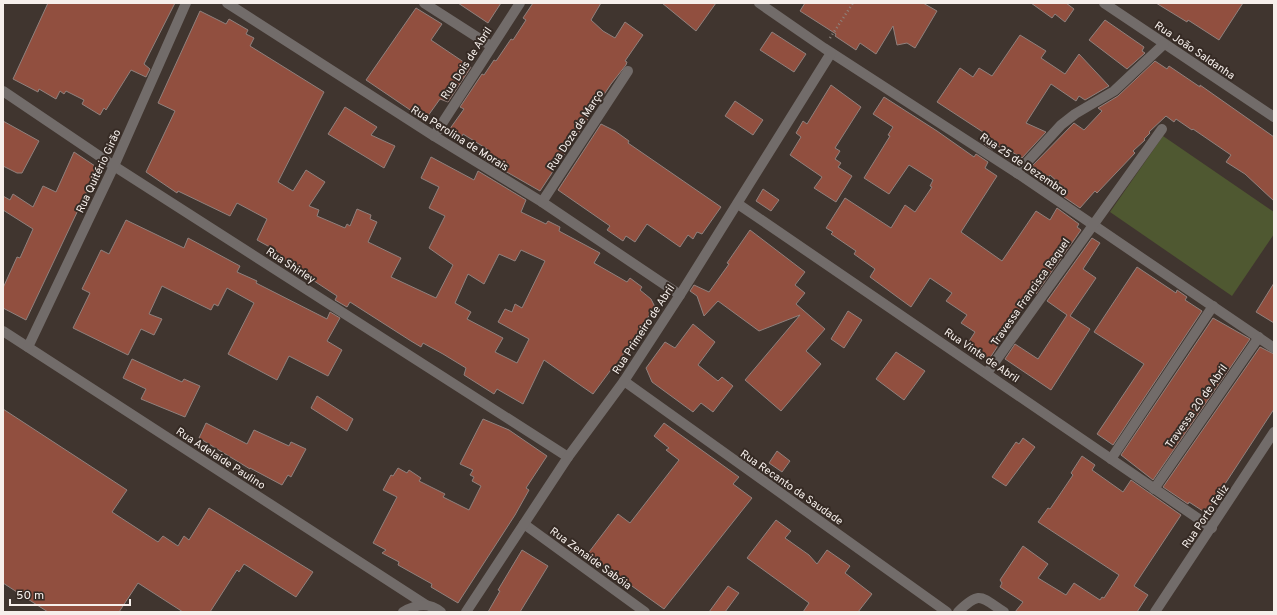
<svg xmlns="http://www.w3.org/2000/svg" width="1277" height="615" font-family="Overpass,sans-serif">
<rect width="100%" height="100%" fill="#40352f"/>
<polygon fill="#4f5831" points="1163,136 1274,212 1274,234 1232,296 1110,212"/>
<g fill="#914f3f" stroke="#90817d" fill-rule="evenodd">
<polygon points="48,3 175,3 144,64 150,69 146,77 131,70 106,110 104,108 100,115 82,104 84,100 66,91 64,94 60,91 56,99 39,89 38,92 13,79"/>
<polygon points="458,3 501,3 488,23"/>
<polygon points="533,3 601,3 591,20 603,31 615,38 625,22 643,35 625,61 627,62 626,65 611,84 540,191 484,159 486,156 482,153 487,149 463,134 461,138 449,130 464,109 460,107 482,74 484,75 494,60 496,61 511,39 513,40 526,20 523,18"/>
<polygon points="662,3 716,3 696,31"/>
<polygon points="805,3 923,3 937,11 915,48 907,43 897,45 893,26 876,54 860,43 856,50 835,36 836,34 800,11"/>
<polygon points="1031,3 1066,3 1074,9 1065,22 1055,14 1052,18"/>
<polygon points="1156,3 1243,3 1219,40 1188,20 1187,22"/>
<polygon points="416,8 442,24 431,40 471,67 448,102 440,99 425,120 366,80"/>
<path d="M200 11 226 24 229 19 248 30 246 34 254 38 250 46 324 92 278 182 293 191 306 170 325 182 309 206 319 210 317 216 345 228 347 224 350 226 357 209 371 215 370 219 377 222 368 242 401 258 391 277 436 298 453 265 429 248 445 216 429 208 439 187 421 178 431 157 474 180 478 171 526 200 521 212 546 224 548 221 560 227 559 231 600 253 594 263 627 282 630 278 642 287 640 290 651 299 655 307 614 368 613 367 593 394 544 360 523 404 497 389 494 394 464 375 466 368 443 354 423 343 421 347 411 341 350 302 347 307 335 300 337 296 299 271 300 269 275 255 277 251 257 240 267 219 237 203 230 216 178 191 177 193 146 172 175 111 158 103ZM521 250 545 261 522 308 515 304 512 312 505 309 498 322 529 339 517 363 495 352 503 338 467 319 471 312 455 303 468 274 484 284 499 254 515 261Z"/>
<polygon points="1105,20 1144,47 1142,51 1145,53 1127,69 1089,40"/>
<polygon points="772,32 806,54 794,72 760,50"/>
<polygon points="1020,35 1046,51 1041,58 1065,74 1079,54 1109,86 1085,100 1079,96 1076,101 1051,84 1026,123 1046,132 1022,158 1002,146 1001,148 995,144 993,150 984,144 989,136 937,102 960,68 973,77 979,68 992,76"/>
<polygon points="1155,61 1167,69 1169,66 1200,87 1200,85 1274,137 1274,201 1245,174 1226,162 1231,155 1193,129 1192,130 1176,119 1174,122 1166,116 1149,132 1150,133 1144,139 1145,140 1133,151 1135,153 1097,193 1095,191 1080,208 1064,197 1068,191 1050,175 1048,178 1032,166 1074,123 1084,130 1102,111 1098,108 1118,96"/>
<polygon points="831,85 861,107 835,148 840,151 835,159 841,163 838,167 852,176 836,202 814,188 822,177 790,155 801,137 796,133 803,121 807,124"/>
<polygon points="884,97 937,131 974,157 976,154 988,162 985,168 997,176 961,232 1002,261 1036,211 1050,220 1057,208 1079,224 1077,227 1081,230 1036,294 1033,292 988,361 966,346 975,332 961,323 967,315 946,301 952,293 930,278 911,307 870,277 875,269 854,254 856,251 831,234 833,232 826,228 845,198 891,228 905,205 915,212 932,187 930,186 933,180 909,165 889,194 864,178 890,136 888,135 893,127 873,114"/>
<polygon points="735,101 763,120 753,135 725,116"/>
<polygon points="345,107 377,127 371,135 395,146 384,168 328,134"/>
<polygon points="3,121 39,141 22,173 17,173 3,166"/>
<polygon points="601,124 615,131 629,141 628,143 721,207 702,234 697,232 693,239 688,235 680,247 647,224 635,242 626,236 623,241 607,230 610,226 558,190"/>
<polygon points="74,152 98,168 26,320 3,308 3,288 17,257 20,258 33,229 3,210 3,196 10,200 13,194 33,207 43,186 56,192"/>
<polygon points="763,189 779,200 771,211 756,201"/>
<polygon points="126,220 184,248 188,238 240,266 237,272 257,281 256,283 327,319 330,312 340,318 327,341 342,350 328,376 289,356 277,380 228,354 254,303 227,288 218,306 214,304 211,310 162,286 149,314 162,319 154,335 141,329 128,355 73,328 90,293 82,289 101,250 109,254"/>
<polygon points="750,230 805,272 795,285 805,293 796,304 825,329 806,351 821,364 781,411 745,380 800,315 759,331 718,301 704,316 697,296 690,291 694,285 709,292 729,264 727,263"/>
<polygon points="1092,238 1100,243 1083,269 1096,278 1070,316 1090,329 1051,390 1005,359 1015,344 1038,359 1067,315 1047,301"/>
<polygon points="1137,267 1176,293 1177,290 1187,297 1185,300 1202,311 1113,445 1097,434 1144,364 1094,332"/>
<polygon points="1274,283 1274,323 1256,312"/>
<polygon points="848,311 862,320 844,348 831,339"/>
<polygon points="1213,318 1250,339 1153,480 1121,455"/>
<polygon points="693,324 715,342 698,365 718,381 722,377 733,386 713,412 701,403 693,412 652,382 646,368 665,342 675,348"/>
<polygon points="1260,347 1274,354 1274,409 1206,513 1189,502 1188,504 1163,487"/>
<polygon points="896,352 925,371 904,400 876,379"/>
<polygon points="132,359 182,382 184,379 200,386 185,417 141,399 146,389 123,378"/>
<polygon points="317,396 353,419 347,431 311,408"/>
<polygon points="3,409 127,490 112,512 158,542 163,536 178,546 184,536 189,540 209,508 313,572 296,597 244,564 239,572 237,570 210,612 183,612 138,583 119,612 48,612 3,583"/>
<polygon points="483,419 509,430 547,456 526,488 529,490 515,515 458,603 431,587 432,584 398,565 399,562 382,553 386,550 373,543 397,497 383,490 391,475 393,476 398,468 407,473 409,470 421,478 419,481 445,494 443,497 469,510 481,486 472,481 474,477 470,475 473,470 460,464"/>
<polygon points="206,423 247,444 254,430 289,446 291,442 306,449 291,477 288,475 282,485 250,468 250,469 199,438"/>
<polygon points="664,423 739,477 733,484 752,498 664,609 597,561 596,563 586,556 618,514 630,523 679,460 666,450 669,448 654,436"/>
<polygon points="1023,438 1035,447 1006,486 992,477 1016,442 1019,444"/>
<polygon points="777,451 790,461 782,472 769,463"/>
<polygon points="1082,456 1095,465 1092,470 1123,492 1131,480 1181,515 1134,586 1148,595 1137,612 1015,612 1023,602 1000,587 1002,583 1000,580 1023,546 1048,564 1038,578 1066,595 1074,583 1100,600 1102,597 1104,598 1119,575 1038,522 1048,508 1050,509 1073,475 1071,473"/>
<polygon points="776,520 791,531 785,538 809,555 817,564 827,550 850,566 845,573 872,594 858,612 803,612 809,603 747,558"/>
<polygon points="522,550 548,566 520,612 488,612 500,591 498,590"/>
<polygon points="728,586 739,593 725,612 709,612"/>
</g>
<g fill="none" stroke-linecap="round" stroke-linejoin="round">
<polyline stroke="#8d847f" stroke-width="2.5" stroke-dasharray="1 3" stroke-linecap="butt" points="830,38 853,3"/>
<g stroke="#726c6a" stroke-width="10">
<polyline points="227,3 434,136 542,202 680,295"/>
<polyline points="424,3 491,46"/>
<polyline points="759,3 824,48 1017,173 1274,348"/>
<polyline points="1104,3 1274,117"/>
<polyline points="3,91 114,166 568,457"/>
<polyline points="434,136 520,3"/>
<polyline points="1017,173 1061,125 1075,114 1114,91 1164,44"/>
<polyline points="542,202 628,71"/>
<polyline points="738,204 1212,528"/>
<polyline points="3,331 426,605"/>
<polyline points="28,347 114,166 186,3"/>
<polyline points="987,373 1162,129"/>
<polyline points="624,381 947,612"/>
<polyline points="1111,459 1213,306"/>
<polyline points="1154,489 1259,337"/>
<polyline points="524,524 645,612"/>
<path d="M403 612C416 604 429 602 441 612"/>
<polyline points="466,612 568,457 624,381 680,295 831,53"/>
<path d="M958 612C980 590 981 597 1004 612"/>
<polyline points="1155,612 1274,432"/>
</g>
</g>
<g text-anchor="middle" stroke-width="4" stroke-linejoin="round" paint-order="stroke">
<g font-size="11" fill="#f6efeb" stroke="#362b25">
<text transform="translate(1195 50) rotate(34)" y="4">Rua João Saldanha</text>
<text transform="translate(466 63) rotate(-57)" y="4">Rua Dois de Abril</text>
<text transform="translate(575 130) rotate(-57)" y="4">Rua Doze de Março</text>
<text transform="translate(460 138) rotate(32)" y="4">Rua Perolina de Morais</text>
<text transform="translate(1024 164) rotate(34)" y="4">Rua 25 de Dezembro</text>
<text transform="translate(98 171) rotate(-65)" y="4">Rua Quitério Girão</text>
<text transform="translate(291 265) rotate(33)" y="4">Rua Shirley</text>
<text transform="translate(1030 292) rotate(-55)" y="4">Travessa Francisca Raquel</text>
<text transform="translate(643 329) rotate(-57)" y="4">Rua Primeiro de Abril</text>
<text transform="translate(982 355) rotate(34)" y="4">Rua Vinte de Abril</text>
<text transform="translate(1196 406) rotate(-55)" y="4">Travessa 20 de Abril</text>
<text transform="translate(221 458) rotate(33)" y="4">Rua Adelaide Paulino</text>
<text transform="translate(792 487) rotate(35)" y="4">Rua Recanto da Saudade</text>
<text transform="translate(1205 516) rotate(-56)" y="4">Rua Porto Feliz</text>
<text transform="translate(591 558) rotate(36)" y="4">Rua Zenaide Sabóia</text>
</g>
</g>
<rect width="1277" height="615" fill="none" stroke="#f6efeb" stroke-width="8"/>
<path d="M10 599v6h120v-6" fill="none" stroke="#f6efeb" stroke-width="2"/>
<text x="16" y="599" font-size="12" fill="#f6efeb" stroke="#362b25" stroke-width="3" paint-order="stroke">50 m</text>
</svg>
